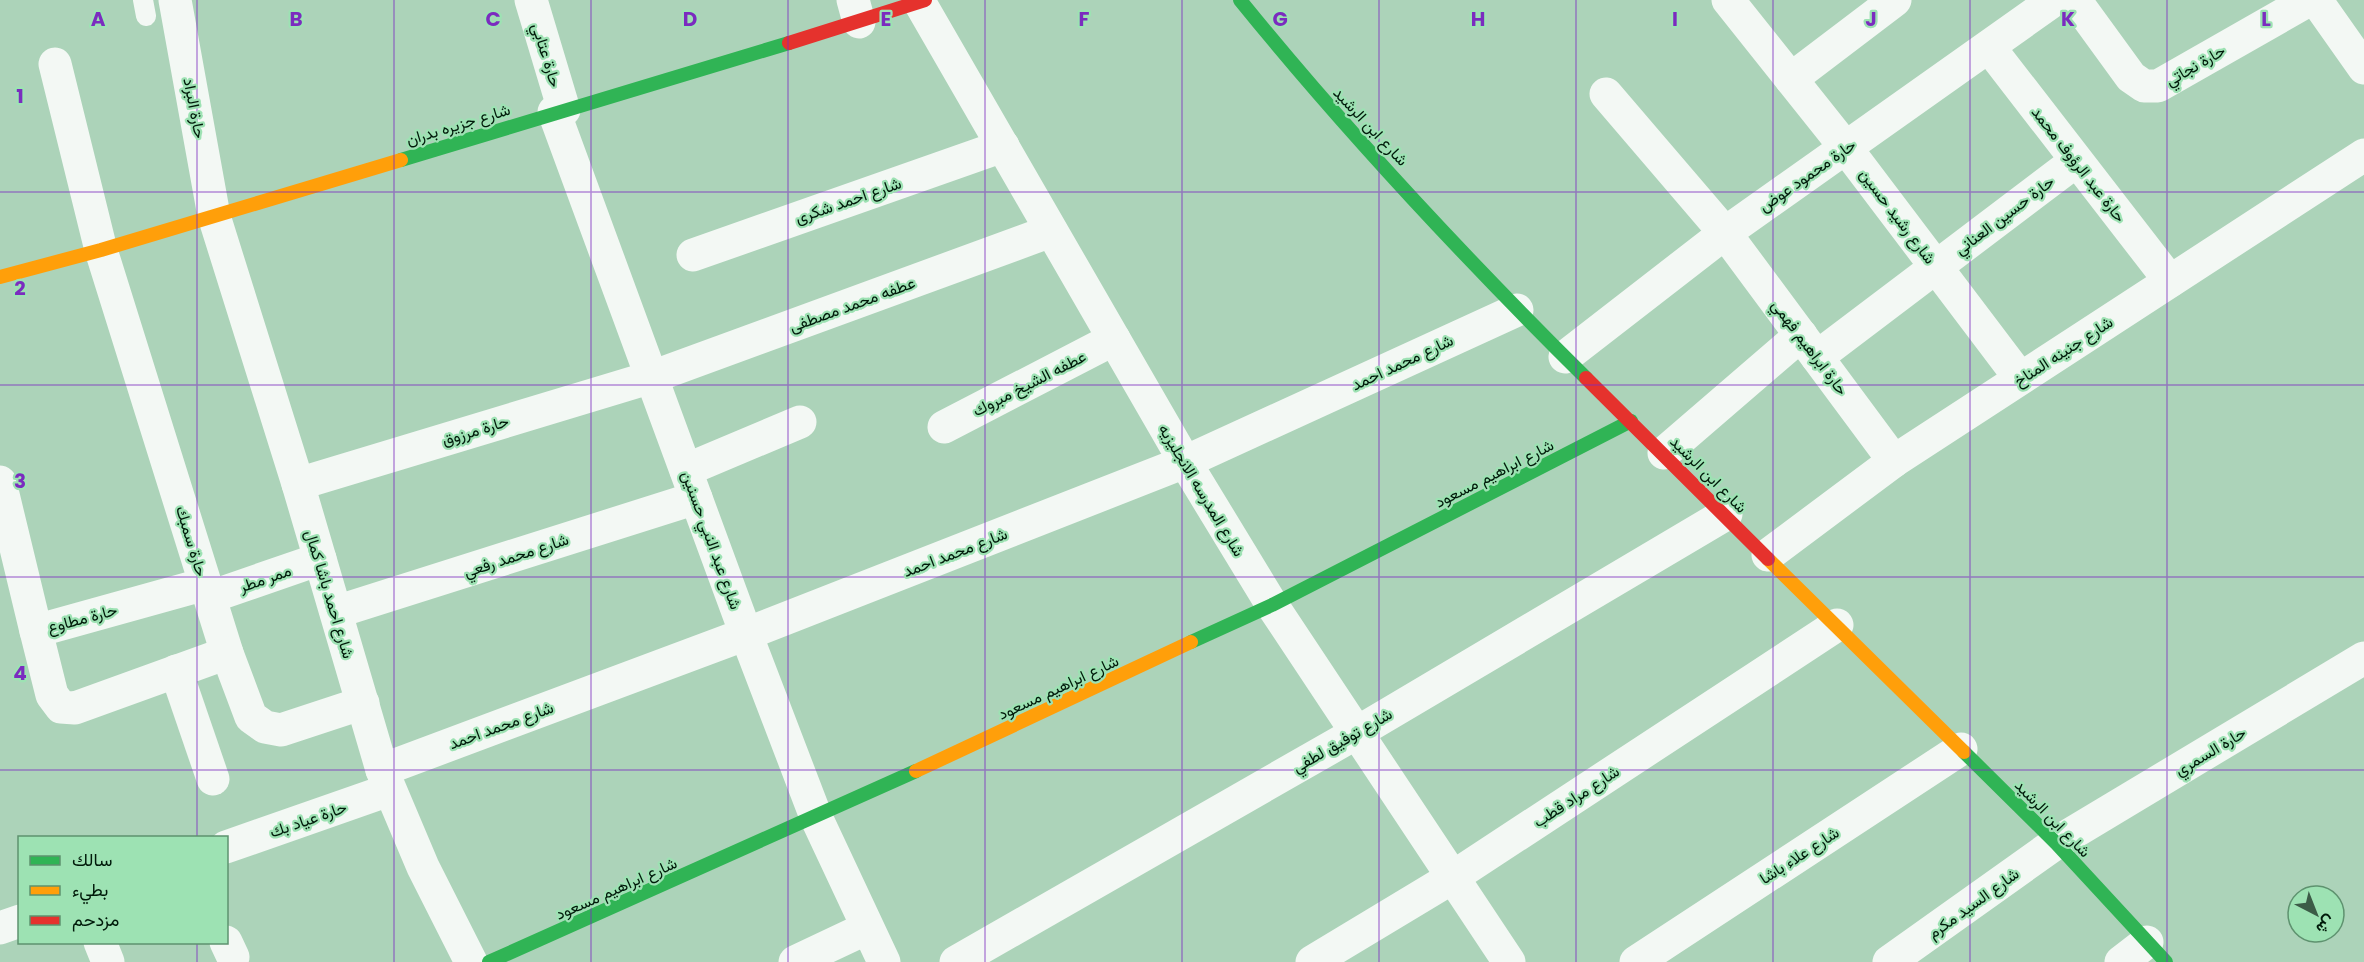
<svg xmlns="http://www.w3.org/2000/svg" width="2364" height="962" font-family="Poppins,Vazirmatn,sans-serif">
<rect width="100%" height="100%" fill="#acd3b9"/>
<g fill="none" stroke-linecap="round" stroke-linejoin="round">
<polyline stroke="#f3f8f4" stroke-width="20" points="143,0 146,16"/>
<g stroke="#f3f8f4" stroke-width="33">
<polyline points="175,0 214,216 298,484 382,770 423,867 471,962"/>
<polyline points="531,0 564,110"/>
<polyline points="853,0 859,22"/>
<polyline points="1728,0 1846,148 2020,378"/>
<polyline points="2075,0 2131,77 2144,86 2158,86 2309,0"/>
<polyline points="2316,0 2364,68"/>
<polyline points="920,3 1185,462 1272,605 1509,962"/>
<polyline points="1989,47 2170,281"/>
<polyline points="55,64 101,250 227,653 251,717 265,727 281,730 363,703"/>
<polyline points="1791,79 1895,0"/>
<polyline points="1606,94 1725,233 1894,461"/>
<polyline points="554,112 746,634 816,817 884,962"/>
<polyline points="693,255 1003,146"/>
<polyline points="1565,357 1725,233 2054,0"/>
<polyline points="1817,357 2076,161"/>
<polyline points="944,427 1114,339"/>
<polyline points="1664,453 1801,335"/>
<polyline points="686,470 800,422"/>
<polyline points="0,482 36,631 205,584"/>
<polyline points="298,484 652,377 1051,231"/>
<polyline points="1768,555 1894,461 2364,155"/>
<polyline points="210,597 320,559"/>
<polyline points="336,612 696,498"/>
<polyline points="36,631 52,695 61,707 75,708 227,653"/>
<polyline points="176,671 213,779"/>
<polyline points="382,770 746,634 1185,462 1517,310"/>
<polyline points="226,847 389,790"/>
<polyline points="0,928 20,921"/>
<polyline points="100,942 108,962"/>
<polyline points="226,942 233,957"/>
<polyline points="795,962 867,928"/>
<polyline points="956,962 1358,732 1726,514"/>
<polyline points="1312,962 1453,877 1837,625"/>
<polyline points="1636,962 1961,749"/>
<polyline points="1889,962 2056,843 2364,658"/>
<polyline points="2121,962 2147,942"/>
</g>
<g stroke="#30b455" stroke-width="14">
<path d="M1240 0C1347 132 1465 258 1586 378"/>
<polyline points="401,160 789,43"/>
<polyline points="1191,642 1272,605 1631,421"/>
<polyline points="1964,752 2056,843 2166,962"/>
<polyline points="489,962 916,771"/>
</g>
<g stroke="#ff9f0a" stroke-width="14">
<polyline points="0,277 101,250 401,160"/>
<polyline points="1768,559 1964,752"/>
<polyline points="916,771 1191,642"/>
</g>
<g stroke="#e5322d" stroke-width="14">
<polyline points="789,43 925,0"/>
<polyline points="1586,378 1768,559"/>
</g>
</g>
<path fill="none" stroke="#7b2cbf" stroke-width="1.5" stroke-opacity="0.55" d="M197 0V838M394 0V962M591 0V962M788 0V962M985 0V962M1182 0V962M1379 0V962M1576 0V962M1773 0V962M1970 0V962M2167 0V962M0 192H2364M0 385H2364M0 577H2364M0 770H2364M197 942V962"/>
<g text-anchor="middle" stroke-width="4.5" stroke-linejoin="round" paint-order="stroke">
<g font-size="16" fill="#001a0a" stroke="#9de2b3">
<text transform="translate(547 55) rotate(73)" y="6">حارة عتابي</text>
<text transform="translate(2195 65) rotate(-30)" y="6">حارة نجاتي</text>
<text transform="translate(195 108) rotate(79)" y="6">حارة البراد</text>
<text transform="translate(458 124) rotate(-17)" y="6">شارع جزيره بدران</text>
<text transform="translate(1371 126) rotate(47)" y="6">شارع ابن الرشيد</text>
<text transform="translate(2079 164) rotate(52)" y="6">حارة عبد الرؤوف محمد</text>
<text transform="translate(1807 175) rotate(-35)" y="6">حارة محمود عوض</text>
<text transform="translate(848 200) rotate(-19)" y="6">شارع احمد شكرى</text>
<text transform="translate(2004 215) rotate(-37)" y="6">حارة حسين العناني</text>
<text transform="translate(1898 216) rotate(53)" y="6">شارع رشيد حسين</text>
<text transform="translate(852 304) rotate(-20)" y="6">عطفه محمد مصطفى</text>
<text transform="translate(1810 347) rotate(53)" y="6">حارة ابراهيم فهمي</text>
<text transform="translate(2063 351) rotate(-33)" y="6">شارع جنينه المناخ</text>
<text transform="translate(1402 362) rotate(-25)" y="6">شارع محمد احمد</text>
<text transform="translate(1029 383) rotate(-27)" y="6">عطفه الشيخ مبروك</text>
<text transform="translate(475 430) rotate(-17)" y="6">حارة مرزوق</text>
<text transform="translate(1494 473) rotate(-27)" y="6">شارع ابراهيم مسعود</text>
<text transform="translate(1709 474) rotate(45)" y="6">شارع ابن الرشيد</text>
<text transform="translate(1202 490) rotate(59)" y="6">شارع المدرسه الانجليزيه</text>
<text transform="translate(712 540) rotate(70)" y="6">شارع عبد النبي حسنين</text>
<text transform="translate(192 541) rotate(73)" y="6">حارة سمبك</text>
<text transform="translate(955 552) rotate(-21)" y="6">شارع محمد احمد</text>
<text transform="translate(516 555) rotate(-18)" y="6">شارع محمد رفعي</text>
<text transform="translate(265 578) rotate(-19)" y="6">ممر مطر</text>
<text transform="translate(330 594) rotate(73)" y="6">شارع احمد باشا كمال</text>
<text transform="translate(82 618) rotate(-15)" y="6">حارة مطاوع</text>
<text transform="translate(1058 687) rotate(-25)" y="6">شارع ابراهيم مسعود</text>
<text transform="translate(501 725) rotate(-20)" y="6">شارع محمد احمد</text>
<text transform="translate(1342 740) rotate(-30)" y="6">شارع توفيق لطفي</text>
<text transform="translate(2210 751) rotate(-31)" y="6">حارة السمري</text>
<text transform="translate(1576 796) rotate(-33)" y="6">شارع مراد قطب</text>
<text transform="translate(2053 818) rotate(46)" y="6">شارع ابن الرشيد</text>
<text transform="translate(308 819) rotate(-19)" y="6">حارة عياد بك</text>
<text transform="translate(1799 855) rotate(-33)" y="6">شارع علاء باشا</text>
<text transform="translate(616 888) rotate(-24)" y="6">شارع ابراهيم مسعود</text>
<text transform="translate(1973 903) rotate(-36)" y="6">شارع السيد مكرم</text>
</g>
</g>
<g font-size="20" text-anchor="middle" font-weight="bold" fill="#7b2cbf" stroke="#9de2b3" stroke-width="4.5" stroke-linejoin="round" paint-order="stroke">
<text x="98" y="26">A</text>
<text x="296" y="26">B</text>
<text x="493" y="26">C</text>
<text x="690" y="26">D</text>
<text x="886" y="26">E</text>
<text x="1084" y="26">F</text>
<text x="1280" y="26">G</text>
<text x="1478" y="26">H</text>
<text x="1675" y="26">I</text>
<text x="1871" y="26">J</text>
<text x="2068" y="26">K</text>
<text x="2266" y="26">L</text>
<text x="20" y="103">1</text>
<text x="20" y="295">2</text>
<text x="20" y="488">3</text>
<text x="20" y="680">4</text>
</g>
<rect x="18" y="836" width="210" height="108" fill="#9de2b3" stroke="#5e926f" stroke-width="1.5"/>
<rect x="30" y="856" width="30" height="9" fill="#30b455" stroke="#5e926f" stroke-width="1.5"/>
<text x="72" y="866" font-size="18" fill="#001a0a">سالك</text>
<rect x="30" y="886" width="30" height="9" fill="#ff9f0a" stroke="#5e926f" stroke-width="1.5"/>
<text x="72" y="896" font-size="18" fill="#001a0a">بطيء</text>
<rect x="30" y="916" width="30" height="9" fill="#e5322d" stroke="#5e926f" stroke-width="1.5"/>
<text x="72" y="926" font-size="18" fill="#001a0a">مزدحم</text>
<g transform="translate(2316 914) rotate(138)"><circle r="28" fill="#9de2b3" stroke="#5e926f" stroke-width="1.5"/>
<path d="M0-4.5L10 22L0 15L-10 22Z" fill="#3c5b47"/>
<text y="-9" font-size="16" font-weight="bold" text-anchor="middle" fill="#001a0a">ش</text>
</g>
</svg>
